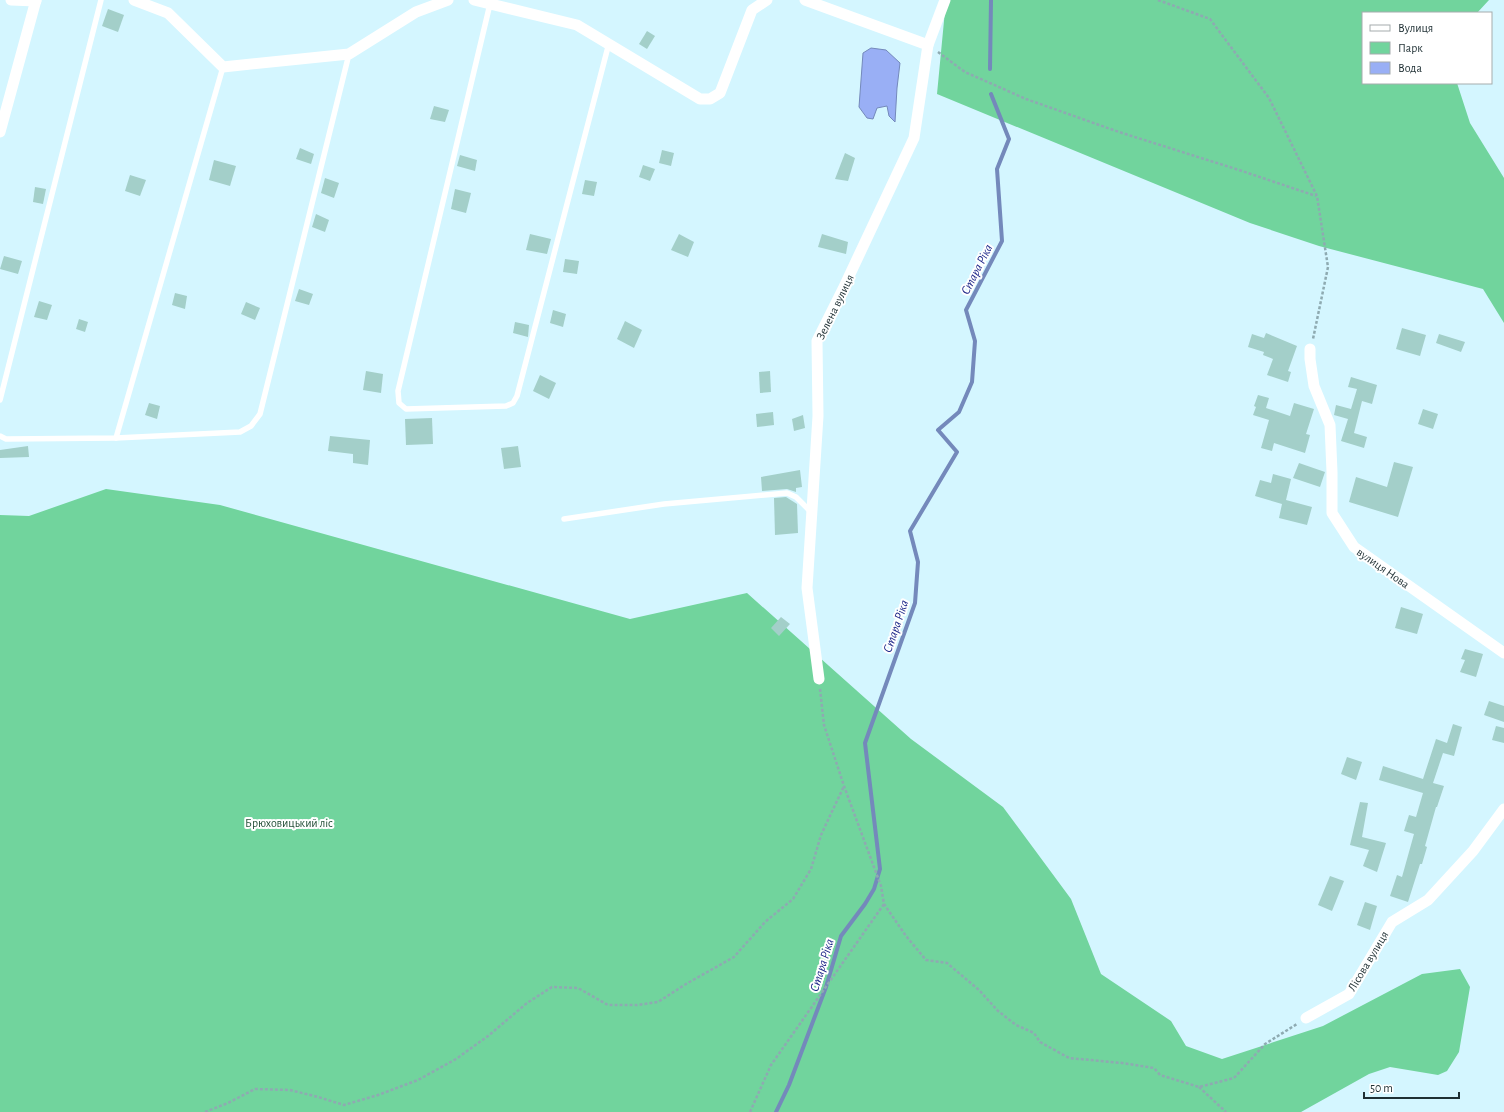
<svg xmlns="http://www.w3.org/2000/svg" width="1504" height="1112" font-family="'Alegreya Sans',sans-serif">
<rect width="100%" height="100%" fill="#d4f6ff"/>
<g fill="#71d49d">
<polygon points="946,0 1489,0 1477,13 1363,13 1363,83 1457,83 1470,123 1504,178 1504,323 1483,289 1319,246 1250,223 937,94"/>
<polygon points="106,489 220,505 630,619 747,593 911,739 1003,807 1071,899 1101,974 1171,1021 1186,1046 1222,1059 1323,1026 1422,974 1460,969 1470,987 1459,1052 1447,1071 1438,1075 1390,1067 1369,1074 1301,1112 0,1112 0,515 29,516"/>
</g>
<polygon fill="#99aff5" stroke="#7489bb" points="871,48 886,50 900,63 897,88 895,122 889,116 887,106 877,108 873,119 867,118 859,107 863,53"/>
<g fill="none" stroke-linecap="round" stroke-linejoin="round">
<g stroke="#7489bb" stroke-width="4">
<polyline points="990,69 991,0"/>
<polyline points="776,1112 789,1085 826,987 841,936 865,904 874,889 880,869 865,743 915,603 918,562 910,531 957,452 938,430 959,412 972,382 975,341 966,310 1002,241 997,169 1009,139 991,94"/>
</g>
</g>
<g fill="#a3cfc9">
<polygon points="108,9 124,15 118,32 102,26"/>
<polygon points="647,31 655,36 647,49 639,44"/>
<polygon points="434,106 449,110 445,122 430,119"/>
<polygon points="300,148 314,154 311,164 296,159"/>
<polygon points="662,150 674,153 671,166 659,163"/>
<polygon points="845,153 855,158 848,181 835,179"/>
<polygon points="460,155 477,160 475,171 457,166"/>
<polygon points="214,160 236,166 230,186 209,180"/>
<polygon points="643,165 655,169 650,181 639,177"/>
<polygon points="130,175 146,180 140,196 125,191"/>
<polygon points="325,178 339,183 334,198 321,193"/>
<polygon points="585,180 597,182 594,196 582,194"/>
<polygon points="35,187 46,189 43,204 33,202"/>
<polygon points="455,189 471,193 466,213 451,209"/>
<polygon points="316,214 329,220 325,232 312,227"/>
<polygon points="530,234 551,239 547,254 526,250"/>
<polygon points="679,234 694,242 688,257 671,250"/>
<polygon points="822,234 848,242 846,254 818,247"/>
<polygon points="4,256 22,261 18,274 0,269"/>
<polygon points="565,259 579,261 577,274 563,272"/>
<polygon points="299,289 313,294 309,305 295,301"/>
<polygon points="175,293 187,296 185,309 172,305"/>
<polygon points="39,301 52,305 47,320 34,317"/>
<polygon points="246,302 260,308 255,320 241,314"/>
<polygon points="553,310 566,314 563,327 550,323"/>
<polygon points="79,319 88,322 85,332 76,329"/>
<polygon points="625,321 642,330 634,348 617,339"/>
<polygon points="515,322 529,325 528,337 513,333"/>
<polygon points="1402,328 1426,335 1420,356 1396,349"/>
<polygon points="1266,333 1297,346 1288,371 1291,372 1288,382 1267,375 1273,359 1263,355 1264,352 1248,347 1252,334 1264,338"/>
<polygon points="1439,334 1465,342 1461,352 1436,343"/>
<polygon points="366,371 383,374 381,393 363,390"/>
<polygon points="770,371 771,392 760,393 759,372"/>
<polygon points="540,375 556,383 549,399 533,391"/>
<polygon points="1351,377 1377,385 1372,404 1362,401 1354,433 1367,437 1364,448 1341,441 1348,419 1334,415 1336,405 1351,409 1357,389 1348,387"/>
<polygon points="1258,395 1269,398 1266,408 1290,416 1294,403 1314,409 1306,434 1310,435 1305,453 1274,443 1272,451 1261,448 1269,420 1253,415 1256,407 1254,406"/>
<polygon points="149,403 160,406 157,419 145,415"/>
<polygon points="1423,409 1438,414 1433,429 1418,424"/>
<polygon points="773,412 774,425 757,427 756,414"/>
<polygon points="803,415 805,428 794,431 792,419"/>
<polygon points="432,418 433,444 406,445 405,419"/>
<polygon points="330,436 370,440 368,465 353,463 353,454 328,451"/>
<polygon points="28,446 29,457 0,458 0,450"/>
<polygon points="518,446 521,467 504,469 501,448"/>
<polygon points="1394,462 1413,467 1398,517 1349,502 1356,477 1387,487"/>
<polygon points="1299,463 1325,472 1320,487 1293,478"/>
<polygon points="800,470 802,487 796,488 796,492 787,489 762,491 761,477"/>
<polygon points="1273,474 1291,479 1286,500 1312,507 1307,525 1279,518 1282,504 1255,496 1260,480 1271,483"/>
<polygon points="786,497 797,504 798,533 775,535 774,498"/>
<polygon points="1401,607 1423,614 1417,634 1395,628"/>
<polygon points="781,617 790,624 779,636 771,628"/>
<polygon points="1465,649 1483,654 1476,677 1460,672 1465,660 1461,659"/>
<polygon points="1489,701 1504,706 1504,722 1484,715"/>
<polygon points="1453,724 1462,727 1454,756 1443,753 1433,783 1444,786 1437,807 1436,807 1425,846 1427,847 1422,864 1420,864 1408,902 1390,896 1397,875 1402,877 1414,834 1404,831 1409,815 1416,817 1423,793 1379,780 1383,766 1423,779 1436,739 1447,743"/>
<polygon points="1496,726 1504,728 1504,743 1492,740"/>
<polygon points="1347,757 1362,762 1356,780 1341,774"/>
<polygon points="1360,802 1368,803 1362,837 1386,843 1377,872 1363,866 1369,850 1350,845"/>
<polygon points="1330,876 1344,881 1332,911 1318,905"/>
<polygon points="1365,902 1377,906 1370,930 1357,925"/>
</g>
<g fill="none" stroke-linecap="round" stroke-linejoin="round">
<g stroke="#8eaab1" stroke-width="2.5" stroke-dasharray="3 2" stroke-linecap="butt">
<polyline points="1158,0 1210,19 1269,98 1317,196 1328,267 1313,339"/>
<polyline points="938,52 965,72 1026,99 1119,132 1239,170 1316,196"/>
<polyline points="820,689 824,725 844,786 881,886 884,904 906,936 926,960 947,963 979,990 998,1011 1016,1025 1034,1033 1040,1042 1069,1058 1122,1063 1154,1068 1160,1075 1199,1087 1234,1078 1265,1044 1297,1024"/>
<polyline points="1199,1087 1226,1112"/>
<polyline points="205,1112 228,1103 255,1089 290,1090 318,1097 344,1105 378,1095 418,1080 456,1059 488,1036 527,1003 552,987 578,988 608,1005 637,1005 658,1002 686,984 734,957 765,922 793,899 811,869 821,835 844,786"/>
<polyline points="750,1112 771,1065 884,904"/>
</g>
<g stroke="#fff" stroke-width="5.5">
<polyline points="490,4 398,391 399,403 406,409 506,406 513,403 517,396 609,43"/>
<polyline points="0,400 101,0"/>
<polyline points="0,436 6,439 116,438 240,432 251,426 260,414 349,54"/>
<polyline points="116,438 223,67"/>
<polyline points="564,519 664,504 787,493 796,497 811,512"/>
</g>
<g stroke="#fff" stroke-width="11">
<polyline points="11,0 36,1"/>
<polyline points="134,0 168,13 223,67 349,54 416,12 448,0"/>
<polyline points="474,0 577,25 700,99 710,99 720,93 752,10 767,0"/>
<polyline points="805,0 928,45"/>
<polyline points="0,132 36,0"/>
<polyline points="1310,349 1310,359 1314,386 1330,425 1332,472 1332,513 1354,547 1504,653"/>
<polyline points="819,679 807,588 818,416 817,341 843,289 914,138 928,45 945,0"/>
<polyline points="1306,1018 1349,994 1392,922 1428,900 1473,851 1504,809"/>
</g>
</g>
<g text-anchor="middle" stroke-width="4" stroke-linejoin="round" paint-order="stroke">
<g font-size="12" fill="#1e2f33" stroke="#fff">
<text transform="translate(835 307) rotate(-64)" y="4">Зелена вулиця</text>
<text transform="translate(1383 568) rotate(35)" y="4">вулиця Нова</text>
<text transform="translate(1368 961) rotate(-59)" y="4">Лісова вулиця</text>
</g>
<g font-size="12" fill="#26513a" stroke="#fff">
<text x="289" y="827">Брюховицький ліс</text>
</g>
<g font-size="13" font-style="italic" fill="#1e2789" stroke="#fff">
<text transform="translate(976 269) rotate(-63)" y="5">Стара Ріка</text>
<text transform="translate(895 626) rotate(-71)" y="5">Стара Ріка</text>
<text transform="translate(821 965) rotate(-73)" y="5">Стара Ріка</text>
</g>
</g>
<rect x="1362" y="12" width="130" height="72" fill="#ffffff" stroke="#a5acad"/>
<rect x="1370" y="25" width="20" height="6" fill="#ffffff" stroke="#a5acad"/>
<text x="1398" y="32" font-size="12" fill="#1e2f33">Вулиця</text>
<rect x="1370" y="42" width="20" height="12" fill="#71d49d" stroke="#a5acad"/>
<text x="1398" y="52" font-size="12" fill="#1e2f33">Парк</text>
<rect x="1370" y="62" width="20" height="12" fill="#99aff5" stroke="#a5acad"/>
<text x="1398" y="72" font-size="12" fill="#1e2f33">Вода</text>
<path d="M1364 1092v6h95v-6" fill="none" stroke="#1e2f33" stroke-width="2"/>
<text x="1370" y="1092" font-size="12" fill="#1e2f33" stroke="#ffffff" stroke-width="3" paint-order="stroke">50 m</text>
</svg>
